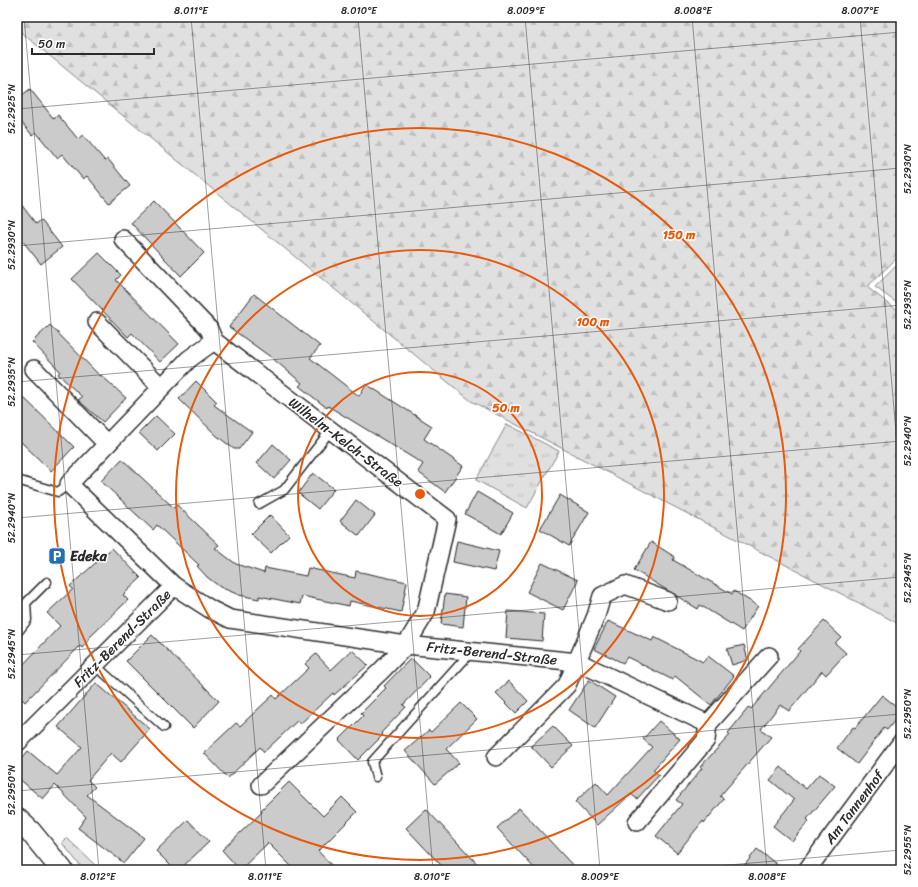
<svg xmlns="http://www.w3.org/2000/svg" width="918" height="887" font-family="Sriracha,sans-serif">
<defs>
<pattern id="grass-tufts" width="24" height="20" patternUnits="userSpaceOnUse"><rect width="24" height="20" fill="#e0e0e0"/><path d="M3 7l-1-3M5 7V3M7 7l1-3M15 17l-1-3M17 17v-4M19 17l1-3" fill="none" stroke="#c0c0c0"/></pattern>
<pattern id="forest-firs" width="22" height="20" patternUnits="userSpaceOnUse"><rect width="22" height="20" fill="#e0e0e0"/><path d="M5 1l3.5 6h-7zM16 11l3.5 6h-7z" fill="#c0c0c0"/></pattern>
</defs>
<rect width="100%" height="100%" fill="#fff"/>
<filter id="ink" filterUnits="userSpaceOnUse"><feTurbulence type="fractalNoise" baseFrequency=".025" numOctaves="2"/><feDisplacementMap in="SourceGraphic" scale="8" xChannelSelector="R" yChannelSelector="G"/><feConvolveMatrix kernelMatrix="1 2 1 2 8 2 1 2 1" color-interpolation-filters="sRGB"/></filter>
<g filter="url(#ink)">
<g fill="url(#grass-tufts)" stroke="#868686">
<polygon points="901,261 901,306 875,287"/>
<polygon points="507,424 559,451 527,508 476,480"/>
<polygon points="67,838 96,866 83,869 62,843"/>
</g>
<polygon fill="url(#forest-firs)" stroke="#868686" points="17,17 901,17 901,254 867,287 901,313 901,625 471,401 17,29"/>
<g fill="#cbcbcb" stroke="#2b2b2b">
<polygon points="30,89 54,119 58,115 78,139 83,135 105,161 108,159 130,186 109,203 87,176 83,179 62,154 57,158 36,132 32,135 17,117 17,99"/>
<polygon points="17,199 36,224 41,220 62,247 41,264 17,234"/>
<polygon points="154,201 204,253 181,276 131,223"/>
<polygon points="99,253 121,275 116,280 179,344 160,362 132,333 128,337 72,279"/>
<polygon points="254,294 320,346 310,358 359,396 366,384 432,426 424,439 463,466 445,492 418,472 423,464 328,406 327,408 299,386 302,383 272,358 229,327"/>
<polygon points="50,325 100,376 101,375 126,398 103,422 78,400 82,397 58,374 60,371 32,342"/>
<polygon points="196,381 217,402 214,405 252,432 239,449 234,449 217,436 179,399"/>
<polygon points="17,391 74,447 51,471 17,438"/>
<polygon points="156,416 175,434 158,451 139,433"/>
<polygon points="273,444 291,460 274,479 257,463"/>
<polygon points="122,459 174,508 177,505 219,545 215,548 236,564 264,573 265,568 306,576 308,568 355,578 356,571 407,582 401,612 350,601 349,606 302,596 300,604 259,596 259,599 239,595 220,587 207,577 197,566 199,565 157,525 153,530 101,481"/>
<polygon points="313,473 334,489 318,509 298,493"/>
<polygon points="477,492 513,513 501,534 465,514"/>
<polygon points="560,495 589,512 569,546 540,529"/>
<polygon points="356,500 375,515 359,536 340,521"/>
<polygon points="270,515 289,535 271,553 251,534"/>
<polygon points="457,541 499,551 494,571 453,562"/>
<polygon points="651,542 675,557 673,560 732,594 734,591 758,606 742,631 700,605 698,609 634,570"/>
<polygon points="112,548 141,578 123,595 128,600 89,638 90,639 82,648 80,646 25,702 17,694 17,671 60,626 47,613 73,589 70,586"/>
<polygon points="542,563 578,580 563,610 527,592"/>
<polygon points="445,594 466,597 463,627 441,624"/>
<polygon points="508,611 544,614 542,641 506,638"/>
<polygon points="608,621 652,641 654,637 703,662 708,656 734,676 711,705 675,676 673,680 627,657 623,663 594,649"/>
<polygon points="824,621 841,637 835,643 846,653 826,675 822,671 789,711 780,705 761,729 771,737 720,796 724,799 704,823 703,821 677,853 656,836 682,804 676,800 702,768 700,767 730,735 728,733 749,707 751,709 800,651 798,649"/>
<polygon points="152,635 219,701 193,728 126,661"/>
<polygon points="744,645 748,660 732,665 727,649"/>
<polygon points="352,650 368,665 334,695 333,693 300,724 297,721 264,752 260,747 228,778 204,753 236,723 240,726 273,695 276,699 309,668 305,664 316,654 331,670"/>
<polygon points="411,658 430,677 403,705 406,707 381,733 383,735 358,760 339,740 363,716 361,713 386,688 384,686"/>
<polygon points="589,680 615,697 595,728 569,710"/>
<polygon points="509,681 528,701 516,713 496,693"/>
<polygon points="96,683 150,729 121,762 111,753 88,780 95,787 87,795 144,838 124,863 78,828 86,817 55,785 43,799 17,777 17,764 28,751 57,775 82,747 58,727"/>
<polygon points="882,695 901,710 901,713 887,730 884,728 857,764 837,748 853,727 855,728"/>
<polygon points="461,703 477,719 446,749 459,763 435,784 405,751 429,730 431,732"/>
<polygon points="659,721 680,739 653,770 659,775 637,799 631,794 597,825 575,802 596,782 608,795 652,747 643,739"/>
<polygon points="553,726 573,746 551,767 531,746"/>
<polygon points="781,767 806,789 819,774 835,786 807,819 809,821 792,841 773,826 794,800 770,780"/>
<polygon points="289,782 323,816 342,797 357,812 318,851 336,870 295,870 268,843 240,870 222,850 262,812 261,810"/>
<polygon points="519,808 550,841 577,870 536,870 497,828"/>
<polygon points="426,809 457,842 483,870 446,870 437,861 406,828"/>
<polygon points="188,820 209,842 179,870 175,870 156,851"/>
<polygon points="757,849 784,870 741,870"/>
</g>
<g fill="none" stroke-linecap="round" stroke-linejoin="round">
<defs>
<g id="service">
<polyline points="17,480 58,492 69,484"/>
<polyline points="259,504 284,490 330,431"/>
<polyline points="17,633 27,620 26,603 47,582"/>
<polyline points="95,665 164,727"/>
<polyline points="376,777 372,762 471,652"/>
</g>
<g id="minor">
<polyline points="123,239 209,329 214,341 447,519 426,612 406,645 381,671 261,785"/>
<polyline points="97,322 161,387"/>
<polyline points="214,341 189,359 69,484 174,586 210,609 230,619 406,645 578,662 708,724"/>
<polyline points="34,369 107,444"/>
<polyline points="17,743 174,586"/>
<polyline points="496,757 567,685 596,616 602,596 625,585 668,601"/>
<polyline points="637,822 706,740 708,724 769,656"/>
<polyline points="807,870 901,743"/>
</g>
<polyline id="tertiary" points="17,819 30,831 62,870"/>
</defs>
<use href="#service" stroke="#2b2b2b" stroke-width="11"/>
<use href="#minor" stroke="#2b2b2b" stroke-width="20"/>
<use href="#tertiary" stroke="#2b2b2b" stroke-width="24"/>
<use href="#service" stroke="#fff" stroke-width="8"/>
<use href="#minor" stroke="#fff" stroke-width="17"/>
<use href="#tertiary" stroke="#fff" stroke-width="21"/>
</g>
</g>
<path fill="none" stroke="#2b2b2b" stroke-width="1" stroke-opacity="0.45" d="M24 17 99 870M191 17 266 870M358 17 433 870M525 17 600 870M692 17 767 870M860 17 901 490M17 109 901 32M17 246 901 168M17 382 901 305M17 518 901 441M17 655 901 577M17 791 901 714M671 870 901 850"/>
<g fill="none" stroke="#e8590c" stroke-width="2">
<circle cx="420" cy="494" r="122"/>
<circle cx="420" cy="494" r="244"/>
<circle cx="420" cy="494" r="366"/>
</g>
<defs>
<symbol id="parking-square" viewBox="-11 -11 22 22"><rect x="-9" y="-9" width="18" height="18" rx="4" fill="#1f6fb2" stroke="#fff"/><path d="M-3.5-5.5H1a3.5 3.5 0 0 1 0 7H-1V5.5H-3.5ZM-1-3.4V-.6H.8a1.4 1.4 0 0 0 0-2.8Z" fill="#fff"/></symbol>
</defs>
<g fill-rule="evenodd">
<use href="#parking-square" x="47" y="546" width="20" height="20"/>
</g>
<g text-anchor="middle" stroke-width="3" stroke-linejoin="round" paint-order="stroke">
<g font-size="14" fill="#2b2b2b" stroke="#fff">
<text transform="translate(346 442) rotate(37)" y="5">Wilhelm-Kelch-Straße</text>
<text transform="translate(122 638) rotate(-45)" y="5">Fritz-Berend-Straße</text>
<text transform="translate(492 653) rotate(6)" y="5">Fritz-Berend-Straße</text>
<text transform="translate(854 807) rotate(-53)" y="5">Am Tannenhof</text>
</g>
<g font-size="14" font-weight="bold" fill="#2b2b2b" stroke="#fff" text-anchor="start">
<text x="70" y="561">Edeka</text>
</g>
</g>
<circle cx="420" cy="494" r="6" fill="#e8590c" stroke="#fff" stroke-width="2"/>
<g font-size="12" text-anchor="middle" font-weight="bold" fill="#e8590c" stroke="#fff" stroke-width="3" stroke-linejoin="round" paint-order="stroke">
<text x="679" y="239">150 m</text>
<text x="593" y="326">100 m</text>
<text x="506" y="412">50 m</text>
</g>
<rect width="918" height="887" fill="none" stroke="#fff" stroke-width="44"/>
<path d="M32 48v6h122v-6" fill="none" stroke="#2b2b2b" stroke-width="2"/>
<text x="38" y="48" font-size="12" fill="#2b2b2b" stroke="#ffffff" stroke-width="3" paint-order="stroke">50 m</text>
<rect x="22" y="22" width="874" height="843" fill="none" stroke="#2b2b2b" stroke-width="1.5"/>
<g font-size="10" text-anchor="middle" fill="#2b2b2b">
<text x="191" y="14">8.011°E</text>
<text x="359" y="14">8.010°E</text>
<text x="526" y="14">8.009°E</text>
<text x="693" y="14">8.008°E</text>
<text x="860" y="14">8.007°E</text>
<text transform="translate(11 109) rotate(-90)" y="4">52.2925°N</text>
<text transform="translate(907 169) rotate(-90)" y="4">52.2930°N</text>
<text transform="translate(11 245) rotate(-90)" y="4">52.2930°N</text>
<text transform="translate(907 305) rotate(-90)" y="4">52.2935°N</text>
<text transform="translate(11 382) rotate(-90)" y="4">52.2935°N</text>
<text transform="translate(907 441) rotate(-90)" y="4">52.2940°N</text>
<text transform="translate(11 518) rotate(-90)" y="4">52.2940°N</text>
<text transform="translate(907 578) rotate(-90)" y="4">52.2945°N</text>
<text transform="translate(11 654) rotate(-90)" y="4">52.2945°N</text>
<text transform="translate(907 714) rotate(-90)" y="4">52.2950°N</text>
<text transform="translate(11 790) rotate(-90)" y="4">52.2950°N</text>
<text transform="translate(907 850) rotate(-90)" y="4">52.2955°N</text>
<text x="98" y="880">8.012°E</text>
<text x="265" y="880">8.011°E</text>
<text x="432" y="880">8.010°E</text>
<text x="600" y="880">8.009°E</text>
<text x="767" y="880">8.008°E</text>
</g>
</svg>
